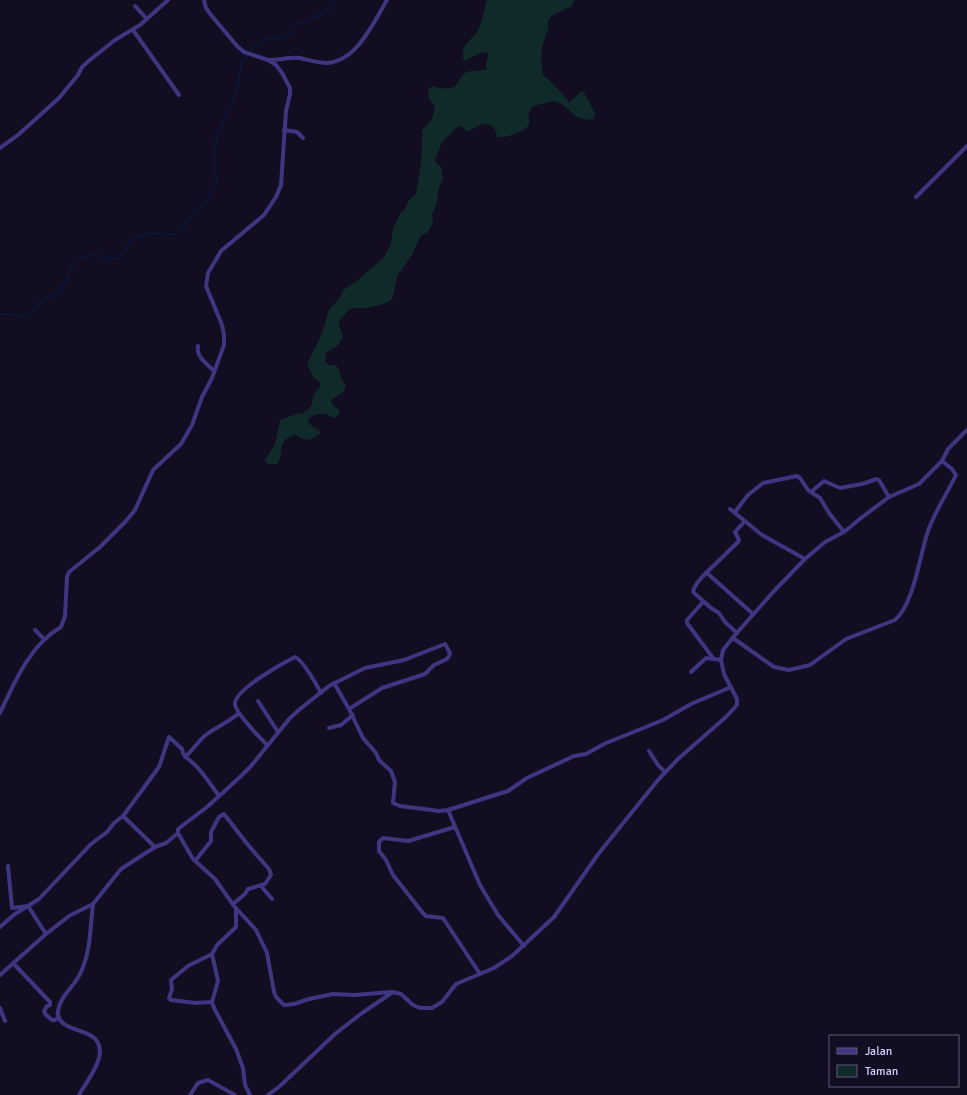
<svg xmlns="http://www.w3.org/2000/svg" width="967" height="1095" font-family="Signika,sans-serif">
<rect width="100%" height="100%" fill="#120d21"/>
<path fill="#102a2c" d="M487 0H574L572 6 551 16 548 20V29L542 48 541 57 543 75C548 78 566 97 569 102 575 99 577 93 583 91L595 113 594 118 591 120C585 119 578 119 573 114 565 107 560 99 548 102 543 103 537 105 532 107L528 114C529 117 530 121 529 124 527 131 504 139 497 137 496 135 496 130 494 128 487 119 475 127 468 132L460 126 456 128 442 142 435 160 437 164 441 167 443 179 439 188 436 206 432 214 433 223 427 233 422 235 419 239 412 255 397 276 393 297 390 301 380 305 367 308H353L349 310 339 321V325L343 337 338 345 326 353 325 362 329 365C339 364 339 369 341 377 342 380 344 383 346 386 344 395 336 395 331 401L333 405 340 411 338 416 334 418C324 412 319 412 309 418L308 422C312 428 318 428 321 433 309 441 307 443 295 434 273 444 287 451 277 464H268L265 460 275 444 280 420 296 414H301L309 409 312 405 313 396 321 385V383L313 377 308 366V362L321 336 329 310 341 296 342 291 359 279 384 257 391 244 393 229 401 212 405 209 409 200 416 194C420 173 423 151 422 130L432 119 435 105C429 101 427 97 429 89L432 86C438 88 451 91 456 85 460 81 460 76 465 73 473 69 480 72 487 69L486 64 489 52 480 53 464 61C458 44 475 39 479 28 483 19 484 9 487 0Z"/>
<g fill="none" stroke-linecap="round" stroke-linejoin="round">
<polyline stroke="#08183f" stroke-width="1.5" points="0,314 22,316 31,314 40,302 58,293 67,280 72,266 78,259 95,254 109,259 118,259 133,239 148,233 174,235 182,229 197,209 206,203 217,181 214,171 214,151 217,136 238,89 241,64 255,45 267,39 285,37 289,34 293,26 297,23 318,16 329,9 336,0"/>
<g stroke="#3f3682" stroke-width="4">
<polyline points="135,6 147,19"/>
<polyline points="133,30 179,95"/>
<path d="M269 60C279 60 290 57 300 58 309 60 318 63 327 63 357 61 374 22 387 0"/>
<polyline points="284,130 297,132 303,138"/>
<polyline points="0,148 18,135 59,98 78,75 82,67 91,59 115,40 140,25 168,0"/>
<polyline points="916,197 967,146"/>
<path d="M198 346C196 358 207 363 214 371"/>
<polyline points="811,492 824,481 840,488 862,484 877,479 879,480 889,497"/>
<polyline points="730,509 762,535 805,559"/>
<polyline points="735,512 748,495 763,483 797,476 800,478 808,490 820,498 829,513 844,532"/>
<polyline points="705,574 738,542 739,540 735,532 745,521"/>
<polyline points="703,602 687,620 687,623 713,658"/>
<polyline points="35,630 44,639"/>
<path d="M737 633 725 622 719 613 711 608 693 592C694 585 700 579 705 574L707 573 753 614"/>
<path d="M733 638 774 667 789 670 810 665 846 639 895 620C914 604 920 554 928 531 934 513 948 492 956 475L952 469 942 461"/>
<polyline points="691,672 706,658 721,660"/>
<polyline points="334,683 349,709 363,738 376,753 379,760 391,771 395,782 393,803 400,806 439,811 448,810 508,791 527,778 574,756 586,754 604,744 663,720 691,704 731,687"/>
<polyline points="258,701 278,732"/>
<path d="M0 713C15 681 30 645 61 627L65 616 67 577 69 572 100 547 126 521 135 510 153 470 181 444 192 425 202 397 212 378 224 345V335L222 325 206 286 208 273 221 251 264 215 276 197 281 185 286 111 290 94V88L282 73 276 65 268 60 244 52 237 46 211 15 206 8 204 0"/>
<polyline points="329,728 341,725 353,715"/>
<path d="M267 745C260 738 235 712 235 704 234 690 283 663 295 657 304 661 316 684 321 693"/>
<polyline points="649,751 658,765 665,772"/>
<path d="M185 757C193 750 199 740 207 734 218 726 229 722 239 713"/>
<polyline points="448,810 480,885 498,915 524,946"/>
<polyline points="455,827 408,841 383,838 379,842 379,851 386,860 393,875 422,912 426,916 443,918 480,974"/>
<polyline points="178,833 178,829 207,807 240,777 251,766 290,718 300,709 329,686 365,668 404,660 445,644 450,653 449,656 447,659 434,665 425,674 382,688 349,709"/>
<path d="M155 847 123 816 159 767 169 737 182 749C182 756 189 759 193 763 203 772 211 785 219 796"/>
<polyline points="195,861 211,841 211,832 219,817 224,814 248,845 269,869 271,875 265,884 248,889 245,894 233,904"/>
<polyline points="8,866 12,908 28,906 46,934"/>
<polyline points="261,886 272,899"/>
<polyline points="236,908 236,927 217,945 212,954 218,981 212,1002 214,1008 236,1049 243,1068 245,1085 250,1095"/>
<polyline points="0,927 15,914 39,899 91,844 107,832 114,823 123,816"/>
<polyline points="212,954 188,966 171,980 172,989 169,998 171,1000 196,1003 212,1002"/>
<polyline points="13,963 50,1002 50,1005 47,1006 44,1011 46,1015 52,1020 55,1020 59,1017"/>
<polyline points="0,975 46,934 69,916 93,904 121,869 155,847 166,843 178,833 193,859 215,879 234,906 256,930 267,953 274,992 276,997 284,1005 294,1004 309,999 333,994 355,995 391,992"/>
<polyline points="0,1008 5,1021"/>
<path d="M79 1095C88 1079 114 1049 90 1035 82 1031 72 1029 64 1024 60 1021 57 1016 58 1011 60 996 74 987 80 974 91 952 90 928 93 904"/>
<polyline points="190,1095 198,1083 208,1080 235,1095"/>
<polyline points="268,1095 280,1086 335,1034 362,1013 393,992 401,994 413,1005 420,1008 432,1008 442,1002 456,984 494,968 512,956 554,917 599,853 658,780 678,759 727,716 737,705 737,699 724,674 721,660 723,650 735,635 774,591 805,559 825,542 844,532 861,518 889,497 919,484 942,461 948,449 967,430"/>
</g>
</g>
<rect x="829" y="1035" width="130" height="52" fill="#120d21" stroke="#615a7a"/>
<rect x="837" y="1048" width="20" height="6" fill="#3f3682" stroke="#615a7a"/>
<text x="865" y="1055" font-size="12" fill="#d7cdff">Jalan</text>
<rect x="837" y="1065" width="20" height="12" fill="#102a2c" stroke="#615a7a"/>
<text x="865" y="1075" font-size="12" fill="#d7cdff">Taman</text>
</svg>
